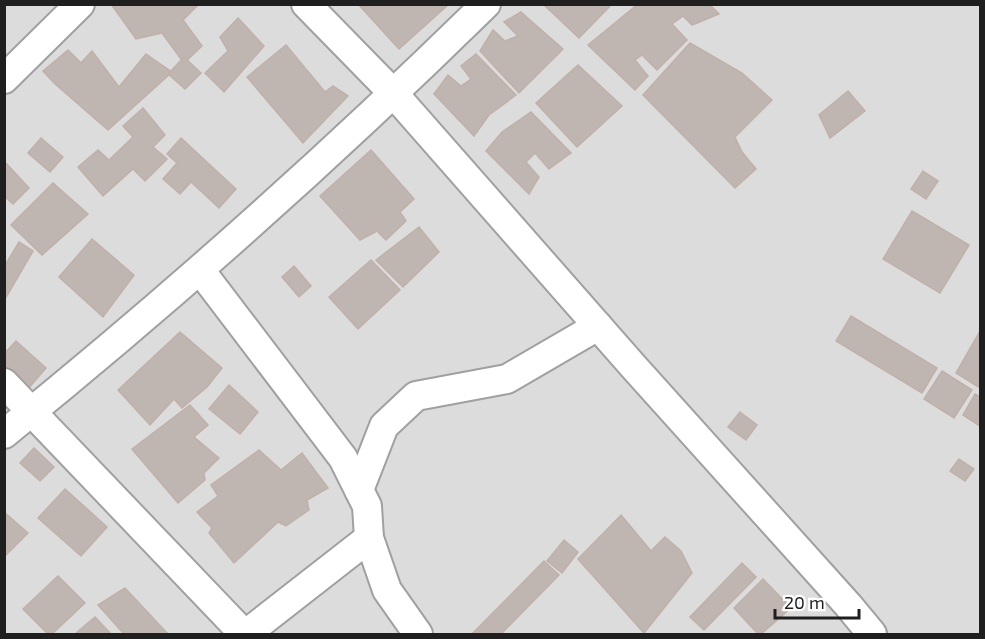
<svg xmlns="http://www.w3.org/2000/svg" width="985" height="639" font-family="'Exo 2',sans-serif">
<rect width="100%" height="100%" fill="#efebe6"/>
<rect fill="#dddcdc" x="5" y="5" width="975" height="629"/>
<g fill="#bfb6b2" stroke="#c0b0a9" stroke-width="1.5">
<polygon points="111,4 199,4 183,20 202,46 184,63 162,33 136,39"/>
<polygon points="358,4 449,4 399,49"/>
<polygon points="543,4 612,4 579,38"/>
<polygon points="638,4 709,4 719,14 692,25 683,16 672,24 687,40 657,70 642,55 635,60 648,76 635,90 588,45"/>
<polygon points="521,12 563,49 519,93 480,51 493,30 505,41 518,36 504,22"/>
<polygon points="238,18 264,46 224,92 205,73 228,51 220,37"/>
<polygon points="690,43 742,73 772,100 735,137 742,152 756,169 735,188 643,95"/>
<polygon points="286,45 325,92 333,86 348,96 303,143 247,77"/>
<polygon points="68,50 81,63 92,51 119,87 146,54 172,72 108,130 54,83 43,71"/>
<polygon points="476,54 516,95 489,115 474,136 434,94 448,75 461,86 471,79 461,66"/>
<polygon points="184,57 201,73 185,89 168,74"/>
<polygon points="578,65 622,106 577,147 536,103"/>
<polygon points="848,91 865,111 830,138 819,115"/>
<polygon points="143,108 165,135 153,147 167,159 145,181 133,169 103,196 78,167 98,150 109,160 133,137 123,126"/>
<polygon points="531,112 571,153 549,169 535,153 526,162 539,177 529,194 486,151 502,132"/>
<polygon points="41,138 63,157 50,172 28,153"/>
<polygon points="181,138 236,189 219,208 191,182 180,194 163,179 177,163 167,154"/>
<polygon points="371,150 414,199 400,212 406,221 386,240 377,231 360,240 320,196"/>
<polygon points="4,161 29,188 13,204 4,196"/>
<polygon points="923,171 938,181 926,199 911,189"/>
<polygon points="53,183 88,214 42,255 11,225"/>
<polygon points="912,211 969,245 940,293 883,259"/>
<polygon points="419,227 439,252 403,287 376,260"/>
<polygon points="92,239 134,275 103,317 59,277"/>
<polygon points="19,242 33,251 5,299 4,267"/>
<polygon points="371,260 400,290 358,329 329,297"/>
<polygon points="294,266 311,286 299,297 282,277"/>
<polygon points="851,316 937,368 922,393 836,341"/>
<polygon points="980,331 980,388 956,373"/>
<polygon points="180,332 222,368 207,387 182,408 174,399 150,425 118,390"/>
<polygon points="16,341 46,368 27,390 4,370 4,354"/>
<polygon points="942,371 972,390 954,418 924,399"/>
<polygon points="229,385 258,412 240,434 209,409"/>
<polygon points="975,394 980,397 980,426 963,415"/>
<polygon points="190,405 208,425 194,437 219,458 204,473 205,480 178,503 132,449"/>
<polygon points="740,412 757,425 746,440 728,427"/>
<polygon points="34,448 54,467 40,481 20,463"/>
<polygon points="259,450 281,470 302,453 328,488 307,500 309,510 286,526 278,522 234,563 209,533 212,528 197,512 218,496 211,485"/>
<polygon points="959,459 974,469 965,481 950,471"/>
<polygon points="65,489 107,527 81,556 38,518"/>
<polygon points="4,512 28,533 4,557"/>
<polygon points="621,515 651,551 665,537 681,551 692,573 644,633 578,559"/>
<polygon points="564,540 578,552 562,573 547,561"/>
<polygon points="544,561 559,575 501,634 472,634"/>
<polygon points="742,563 756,577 704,630 690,617"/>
<polygon points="58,576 85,603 52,634 48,634 23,609"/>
<polygon points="763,579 791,608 761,634 758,634 734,608"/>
<polygon points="125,588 168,634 124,634 98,605"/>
<polygon points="95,617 111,634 75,634"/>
</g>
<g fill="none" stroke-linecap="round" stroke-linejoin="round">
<defs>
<g id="street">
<polyline points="306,4 394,94 633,366 848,605 872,634"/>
<polyline points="4,79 80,4"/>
<polyline points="200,270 343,458 367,506 369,538 387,590 418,634"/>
<polyline points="4,383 244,634"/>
<path d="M4 434C171 299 332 155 486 4"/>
<polyline points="359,490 384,426 416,396 507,379 598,326"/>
<polyline points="246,634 369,538"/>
</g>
</defs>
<use href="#street" stroke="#a0a0a0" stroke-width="32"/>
<use href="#street" stroke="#fff" stroke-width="28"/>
</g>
<rect width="985" height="639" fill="none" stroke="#1f1f1f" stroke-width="12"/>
<path d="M775 609v9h84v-9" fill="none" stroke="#1f1f1f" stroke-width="3"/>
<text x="784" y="609" font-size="18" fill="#1f1f1f" stroke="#ffffff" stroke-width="4.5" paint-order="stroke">20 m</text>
</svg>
